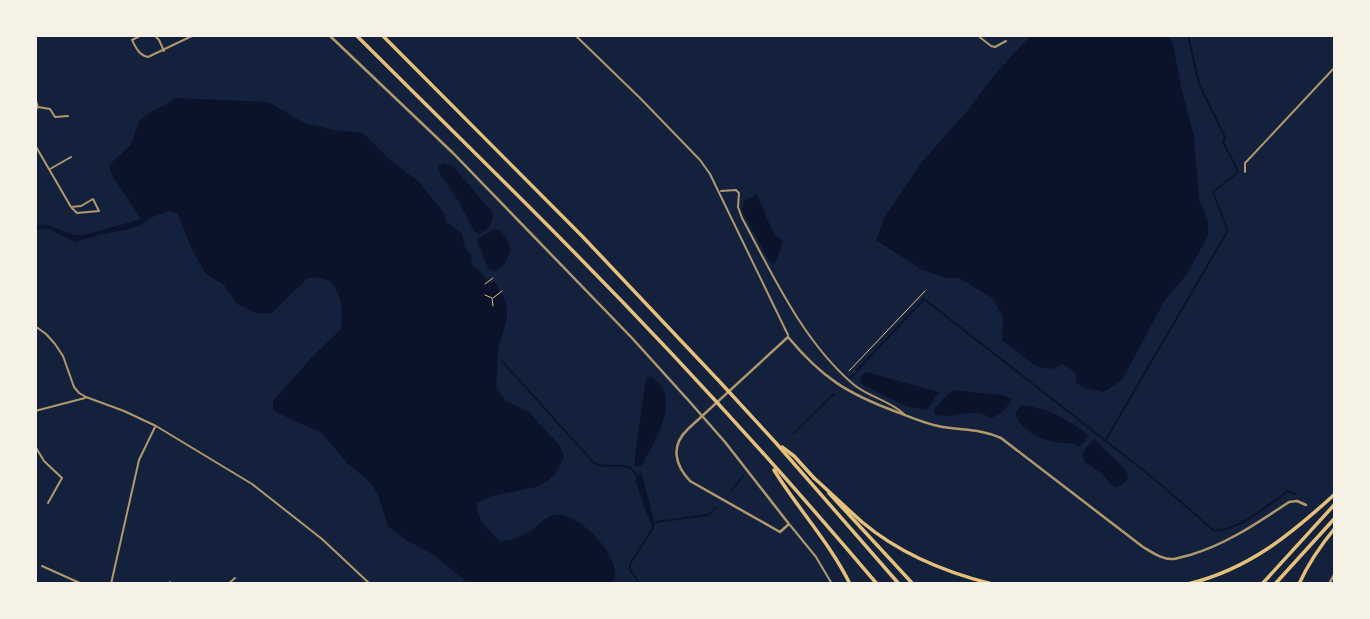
<svg xmlns="http://www.w3.org/2000/svg" width="1370" height="619" font-family="Arial,sans-serif">
<rect width="100%" height="100%" fill="#14213d"/>
<g fill="#0b132b">
<polygon points="1031,35 1169,35 1174,48 1181,87 1194,136 1199,199 1208,220 1208,236 1187,274 1165,300 1122,380 1104,392 1084,388 1076,382 1076,373 1063,364 1051,369 1035,366 1002,340 1003,316 992,298 959,278 947,278 922,270 876,240 885,216 922,162 967,111 995,74"/>
<path d="M175 98 269 102 304 123 335 130 363 133 388 158 420 183 444 213 446 221 462 234 465 247 471 255 472 265 480 271 490 284 494 281 504 298 507 308V319L499 346 496 387 506 401 529 412 560 446 564 457 556 473 548 481 536 487 492 496 477 503C476 519 489 530 500 541 515 541 528 533 539 524 544 520 547 517 553 515 576 509 616 551 615 574 615 578 614 580 611 584H469L434 555 406 540 388 526 378 495 370 482 348 464 322 433 278 413 273 409V401L312 357 341 329C343 312 342 282 321 278 317 277 312 278 308 278L272 313H256L237 304 224 285 206 274 192 250 178 214 169 211 150 218 139 226 125 230 99 235 75 242 49 229H35V224L50 226 75 235H84L141 219 112 175 109 165 131 145 139 121 147 114 163 106Z"/>
<path d="M444 163 453 166 493 213C493 223 488 231 478 234L474 231 459 202 441 176 438 166Z"/>
<polygon points="757,194 772,230 775,235 783,241 779,252 779,254 774,264 770,262 742,211 744,201"/>
<polygon points="494,229 500,230 505,236 511,250 504,265 494,272 488,268 477,241 478,239"/>
<polygon points="866,372 939,392 927,410 905,406 863,385 860,382 862,375"/>
<path d="M650 376C684 394 655 443 641 466H635V454L646 379Z"/>
<path d="M952 390 1003 395 1012 399C1006 409 1002 415 990 418 975 405 951 421 934 414V409Z"/>
<path d="M1022 405C1048 408 1068 419 1088 435L1085 442 1078 447 1073 443C1052 445 1020 435 1015 412Z"/>
<polygon points="1094,439 1125,469 1129,478 1124,483 1115,488 1102,474 1085,462 1082,455 1087,446"/>
<polygon points="640,473 642,475 655,524 654,528 651,525 635,480"/>
</g>
<g fill="none" stroke-linecap="round" stroke-linejoin="round">
<g stroke="#0b132b" stroke-width="2">
<polyline points="1188,35 1199,84 1225,137 1223,142 1238,171 1237,172"/>
<path d="M501 360 594 463C611 472 628 456 639 479"/>
<path d="M851 377 924 299 1152 477 1213 530C1234 534 1271 503 1288 491L1295 494"/>
<polyline points="794,433 834,394"/>
<polyline points="1105,441 1227,232 1227,229 1213,192 1236,174"/>
<polyline points="731,491 743,476"/>
<polyline points="656,522 708,515 716,508"/>
<polyline points="640,584 630,570 630,564 653,528"/>
</g>
<g stroke="#e5c07b" stroke-width="1">
<polyline points="485,284 493,278"/>
<polyline points="485,295 492,298 493,306"/>
<polyline points="493,298 502,291"/>
<polyline points="849,371 925,291"/>
</g>
<g stroke="#b1986c" stroke-width="2">
<path d="M142 35 132 40C136 48 139 55 148 57L194 35"/>
<polyline points="154,35 159,40 164,51"/>
<polyline points="575,35 640,98 700,160 710,174 788,335"/>
<polyline points="977,35 991,46 995,47 1006,41"/>
<polyline points="35,98 38,107 35,111"/>
<polyline points="38,107 50,109 55,117 68,116"/>
<polyline points="35,145 71,207 77,213 99,211 93,199 81,206 71,207"/>
<polyline points="50,169 71,157"/>
<polyline points="1245,172 1245,163 1248,160 1335,67"/>
<path d="M721 191 736 190 739 193 738 207 742 218C773 275 802 340 853 384 868 397 889 400 904 414"/>
<polyline points="35,326 46,334 55,344 63,356 74,387 79,393 86,397 124,411 156,426 252,484 322,539 370,584"/>
<polyline points="35,411 85,398"/>
<polyline points="35,446 44,461 62,478 48,503"/>
<polyline points="790,525 816,557 832,584"/>
<polyline points="42,566 82,584"/>
<polyline points="170,582 172,584"/>
<polyline points="111,584 139,460 155,427"/>
<polyline points="228,584 235,578"/>
</g>
<g stroke="#b1986c" stroke-width="2.5">
<path d="M329 35 453 153 632 338 689 401 725 442 789 524 780 532 690 481C675 465 670 446 688 429L788 337C822 378 848 394 897 412 910 417 924 423 938 426 961 431 978 428 1001 438L1143 547C1153 553 1163 560 1174 559 1179 558 1185 556 1190 555 1227 544 1257 523 1289 502L1297 501 1306 505"/>
<polyline points="1329,584 1335,573"/>
</g>
<g stroke="#e5c07b" stroke-width="3.5">
<path d="M356 35C426 105 497 174 566 244 674 353 778 467 877 584"/>
<polyline points="382,35 582,236 719,381 776,443 899,584"/>
<polyline points="782,447 794,456 814,478"/>
<path d="M774 470C798 509 830 543 850 584"/>
<path d="M814 478C830 492 845 507 862 522 900 554 944 572 992 584"/>
<polyline points="829,493 913,584"/>
<path d="M1188 584C1249 569 1290 535 1335 494"/>
<polyline points="1262,584 1335,504"/>
<polyline points="1275,584 1335,518"/>
<path d="M1299 584C1308 564 1321 545 1335 528"/>
</g>
</g>
<rect width="1370" height="619" fill="none" stroke="#f6f1e7" stroke-width="74"/>
</svg>
